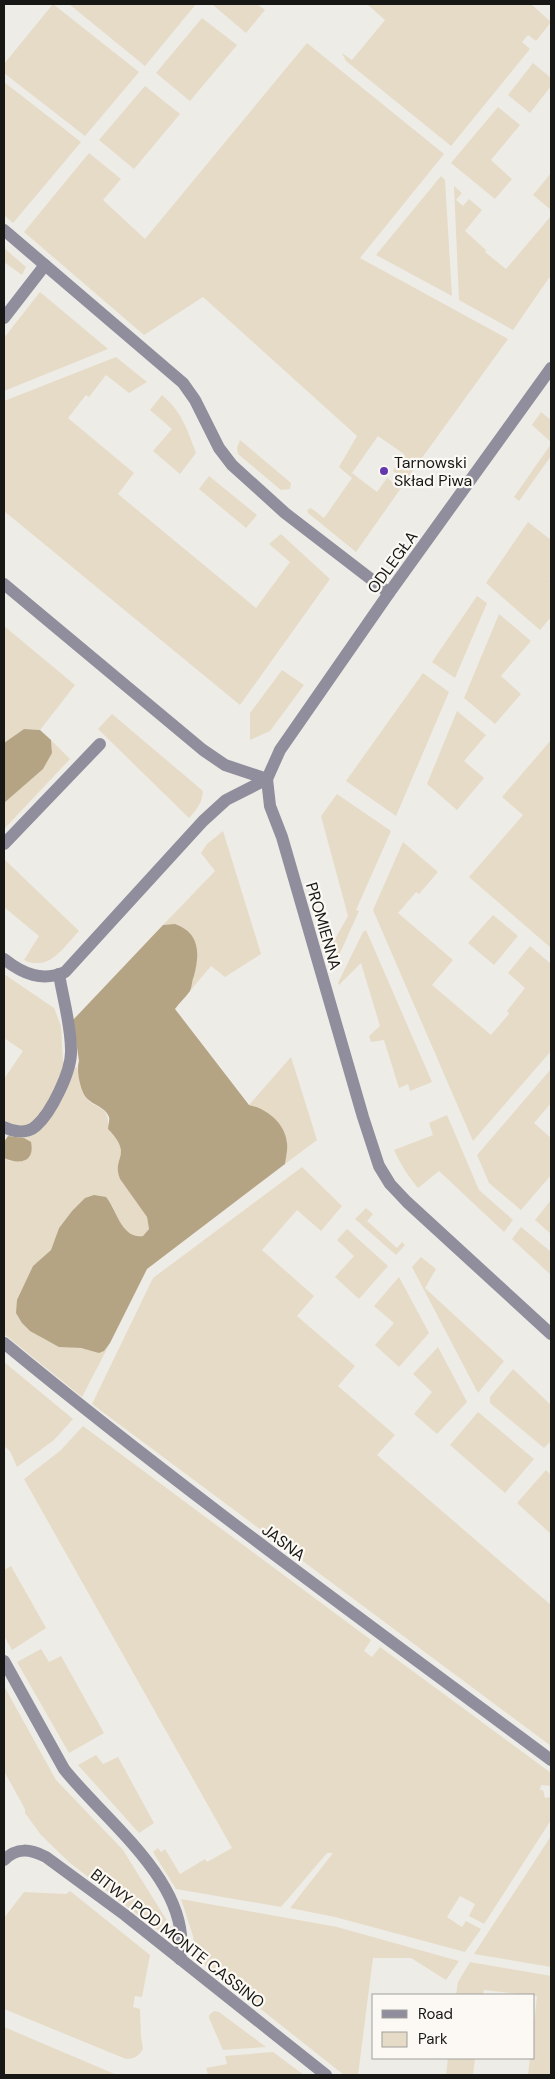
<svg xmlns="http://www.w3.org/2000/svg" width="555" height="2079" font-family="'DM Sans',sans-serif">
<rect width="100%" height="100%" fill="#eeece7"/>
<g fill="#e6dbc7">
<polygon points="53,4 139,72 85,136 4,73 4,64"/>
<polygon points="69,4 196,4 145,66"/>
<polygon points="215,4 257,4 265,10 246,33 213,5"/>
<polygon points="367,4 531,4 551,22 536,41 528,35 522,42 530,49 451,146 346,61 342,53 352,60 385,20"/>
<polygon points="202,18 237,45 190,101 156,73"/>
<polygon points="307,43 444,154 360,258 508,339 406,480 393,471 404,454 378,436 352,473 377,492 387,478 401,488 356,552 308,513 307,510 311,508 324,518 352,478 339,467 357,436 203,297 144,335 24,232 89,153 121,179 103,200 145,239"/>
<polygon points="533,63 551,78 551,86 530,113 508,95"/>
<polygon points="4,82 81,142 13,223 4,215"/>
<polygon points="145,86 180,114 134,169 99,140"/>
<polygon points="498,107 520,125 491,160 512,179 495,199 451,163"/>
<polygon points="551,173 551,210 533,195"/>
<polygon points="441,176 445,180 452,296 376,255"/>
<polygon points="454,186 462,193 456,200 463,206 469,199 482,210 465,231 486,250 485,252 506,269 551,216 551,275 513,330 459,300"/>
<polygon points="4,248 26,267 22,275 4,262"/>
<polygon points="40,292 108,349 4,391 4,338"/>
<polygon points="116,357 147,382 129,393 106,375 89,397 86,395 68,418 134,473 118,494 256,608 290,562 269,544 281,534 330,579 240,705 4,511 4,401"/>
<path d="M162 395C182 412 187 429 196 453L180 474 153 451 172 429 150 410Z"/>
<polygon points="541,412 551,420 551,442 532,425"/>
<polygon points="240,440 291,483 290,489 281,490 238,454 237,448"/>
<polygon points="551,444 551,456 519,501 514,497"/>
<polygon points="209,476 257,515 246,528 199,489"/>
<polygon points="528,522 551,540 551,576 549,579 551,581 551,617 540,630 486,583"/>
<polygon points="477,596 487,603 455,678 432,662"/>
<polygon points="499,614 531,641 501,676 521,694 495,724 464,698"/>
<polygon points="4,626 75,685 40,730 24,729 4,743"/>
<polygon points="282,670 304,685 270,731 250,740 250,713"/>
<polygon points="423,673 449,692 396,816 346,781"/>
<polygon points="457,711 486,735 464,761 484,778 457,810 427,784"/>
<path d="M112 714 203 791C202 803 197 809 189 818L98 729Z"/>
<polygon points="51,740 70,759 4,829 4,803 23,786 52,753"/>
<polygon points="551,740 551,948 469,877 523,815 502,797"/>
<polygon points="337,794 391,831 356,910 359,911 335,964 330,948 348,916 321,816"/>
<path d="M223 831 261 954 225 977 211 966 190 991C194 973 206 943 186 931 177 925 174 924 163 925L215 871 201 853 207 844Z"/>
<polygon points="403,842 438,872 419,894 416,892 398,913 453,960 432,985 491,1035 509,1014 507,1011 525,988 508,973 530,946 551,964 551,1051 473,1141 373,910"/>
<path d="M4 859 79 931C63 948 49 972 24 960L39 936 4 907Z"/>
<polygon points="493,915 518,936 494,965 468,943"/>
<polygon points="366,930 432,1082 410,1091 408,1084 399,1088 384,1040 371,1042 369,1036 380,1026 361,963 339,985 338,983 363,932"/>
<path d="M4 974 54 1008 61 1026 63 1061C66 1066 71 1068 77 1067 79 1076 81 1087 85 1095 93 1112 110 1101 108 1129 133 1156 112 1157 120 1179L147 1217 149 1229 143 1236C125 1239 118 1219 112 1205L72 1211 59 1228 51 1250 33 1266 22 1323C39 1338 58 1347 80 1348 89 1349 93 1352 104 1351L110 1343 82 1397 4 1334V1158L10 1161 24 1138 8 1136 14 1125 4 1120V1079L23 1051 4 1038Z"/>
<path d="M291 1057 317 1140 285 1164C286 1157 288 1149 287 1143 285 1124 267 1109 249 1105Z"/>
<polygon points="551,1069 551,1103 534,1123 551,1138 551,1175 521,1210 489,1183 477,1155"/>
<path d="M447 1115 479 1190 513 1220 504 1232 439 1171 418 1188C408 1176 401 1165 394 1150L433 1135 429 1123Z"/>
<polygon points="302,1167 342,1206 321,1231 297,1210 262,1250 314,1296 297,1316 355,1366 338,1386 395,1435 377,1455 551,1605 551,1746 92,1404 153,1278"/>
<polygon points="551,1200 551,1234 535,1220"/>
<polygon points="366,1208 373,1214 367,1221 397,1248 402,1242 405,1245 396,1255 355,1219"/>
<polygon points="521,1227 551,1252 551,1275 512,1239"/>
<polygon points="347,1229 388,1266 359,1299 335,1277 354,1256 337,1240"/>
<polygon points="421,1257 436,1269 425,1288 504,1361 478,1393 412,1267"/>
<polygon points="399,1277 429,1333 399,1367 375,1345 394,1323 374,1306"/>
<polygon points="438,1347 467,1402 437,1434 414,1414 432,1392 413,1374"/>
<polygon points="4,1362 73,1419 54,1440 17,1467 10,1451 4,1446"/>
<polygon points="513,1369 551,1405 551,1441 544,1448 490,1403 490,1397"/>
<polygon points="478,1412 534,1459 505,1493 450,1445"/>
<polygon points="83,1426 371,1640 364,1651 372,1657 380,1647 551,1773 551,1786 541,1785 540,1790 543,1790 545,1798 551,1797 551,1820 484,1924 469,1916 475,1904 460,1896 447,1917 462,1927 466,1921 481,1929 465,1952 335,1917 290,1908 333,1853 327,1853 281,1907 176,1889 153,1852 158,1848 161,1852 165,1849 180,1874 205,1859 207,1862 232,1848 24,1479 61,1450"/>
<polygon points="546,1470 551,1475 551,1534 517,1503"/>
<polygon points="11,1566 46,1628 12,1650 4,1636 4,1570"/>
<polygon points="41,1649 49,1662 61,1656 104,1733 69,1753 17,1662"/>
<polygon points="4,1686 56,1780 123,1850 176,1935 175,1943 70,1863 41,1835 25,1813 25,1809 4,1771"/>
<polygon points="96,1755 103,1764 118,1757 154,1823 139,1833 78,1765"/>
<polygon points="551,1836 551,1967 474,1954"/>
<path d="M70 1891 150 1955 142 1997 135 1996 133 2007 140 2009 141 2036 143 2049C139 2056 134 2059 126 2059L4 2009V1918L24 1892 66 1894Z"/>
<polygon points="181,1899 337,1927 459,1961 446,1980 411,1958 373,1958 358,2075 344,2075 196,1958 193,1936"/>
<polygon points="470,1962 551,1976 551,2075 528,2075 530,2058 534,2058 534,2023 537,1996 484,1990 483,1995 456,1995 458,1982"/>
<polygon points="214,2011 219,2012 266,2047 223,2050 209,2018 209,2015"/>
<polygon points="4,2027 117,2075 4,2075"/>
<polygon points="273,2052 304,2075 208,2075 206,2068 227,2064 225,2056"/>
<polygon points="448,2058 475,2058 473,2075 446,2075"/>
</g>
<g fill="#b5a484">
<polygon points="24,729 40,730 51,740 52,753 43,769 4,803 4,743"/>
<path d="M175 924C200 933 200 953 194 976 192 980 192 987 190 991 186 997 179 1003 175 1009L249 1105C267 1109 285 1123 287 1143 288 1149 286 1157 285 1164L147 1269 110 1343 104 1351 99 1353 81 1348 59 1347 30 1331 22 1323 16 1313 17 1300 33 1266 51 1250 59 1228 72 1211 85 1198 94 1195 106 1197C117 1210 121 1239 143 1236L149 1229 147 1217 120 1179C111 1157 134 1156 108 1129 108 1126 110 1120 109 1117 105 1106 91 1105 85 1096 80 1088 76 1070 79 1061L73 1020 163 925Z"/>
<path d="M8 1136 24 1138 31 1142C35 1162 20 1165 4 1158V1142Z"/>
</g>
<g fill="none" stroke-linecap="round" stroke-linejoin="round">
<g stroke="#908d9c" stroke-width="12">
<polyline points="4,230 183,383 195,400 219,448 232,465 285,513 389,593"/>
<polyline points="4,318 45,265"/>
<polyline points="4,584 203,750 225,765 267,779 270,806 282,837 363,1117 379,1166 390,1184 407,1202 551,1334"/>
<polyline points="4,844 100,744"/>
<path d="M4 959C23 974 42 982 65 972L203 821 226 800 267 779 280 750 389 593 551 368"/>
<path d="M4 1127C13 1132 27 1134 36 1126 51 1113 72 1071 71 1050 71 1025 63 999 59 974"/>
<path d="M4 1343C181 1489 367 1623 551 1760"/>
<path d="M4 1661 64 1769C105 1821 194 1885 180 1959"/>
<path d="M4 1860C17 1847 30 1849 46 1857L125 1915 326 2075"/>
</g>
</g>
<circle fill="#6338af" stroke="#fcf9f4" stroke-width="2" cx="384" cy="471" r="5"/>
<g text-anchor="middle" stroke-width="4.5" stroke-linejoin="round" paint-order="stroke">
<g font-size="16" fill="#171715" stroke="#fcf9f4" text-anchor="start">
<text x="394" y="468">Tarnowski<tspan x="394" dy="18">Skład Piwa</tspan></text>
</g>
<g font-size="16" fill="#171715" stroke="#fcf9f4">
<text transform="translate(392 562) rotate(-54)" y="6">ODLEGŁA</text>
<text transform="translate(324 926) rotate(74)" y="6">PROMIENNA</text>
<text transform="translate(284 1542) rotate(37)" y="6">JASNA</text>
<text transform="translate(178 1938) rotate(38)" y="6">BITWY POD MONTE CASSINO</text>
</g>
</g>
<rect width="555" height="2079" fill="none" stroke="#171715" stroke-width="10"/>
<rect x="372" y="1994" width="162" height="65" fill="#fcf9f4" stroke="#a09f9b"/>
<rect x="382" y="2010" width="25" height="8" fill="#908d9c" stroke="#a09f9b"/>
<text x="418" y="2019" font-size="15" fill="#171715">Road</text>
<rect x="382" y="2032" width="25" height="15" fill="#e6dbc7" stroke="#a09f9b"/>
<text x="418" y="2044" font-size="15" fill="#171715">Park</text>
</svg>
